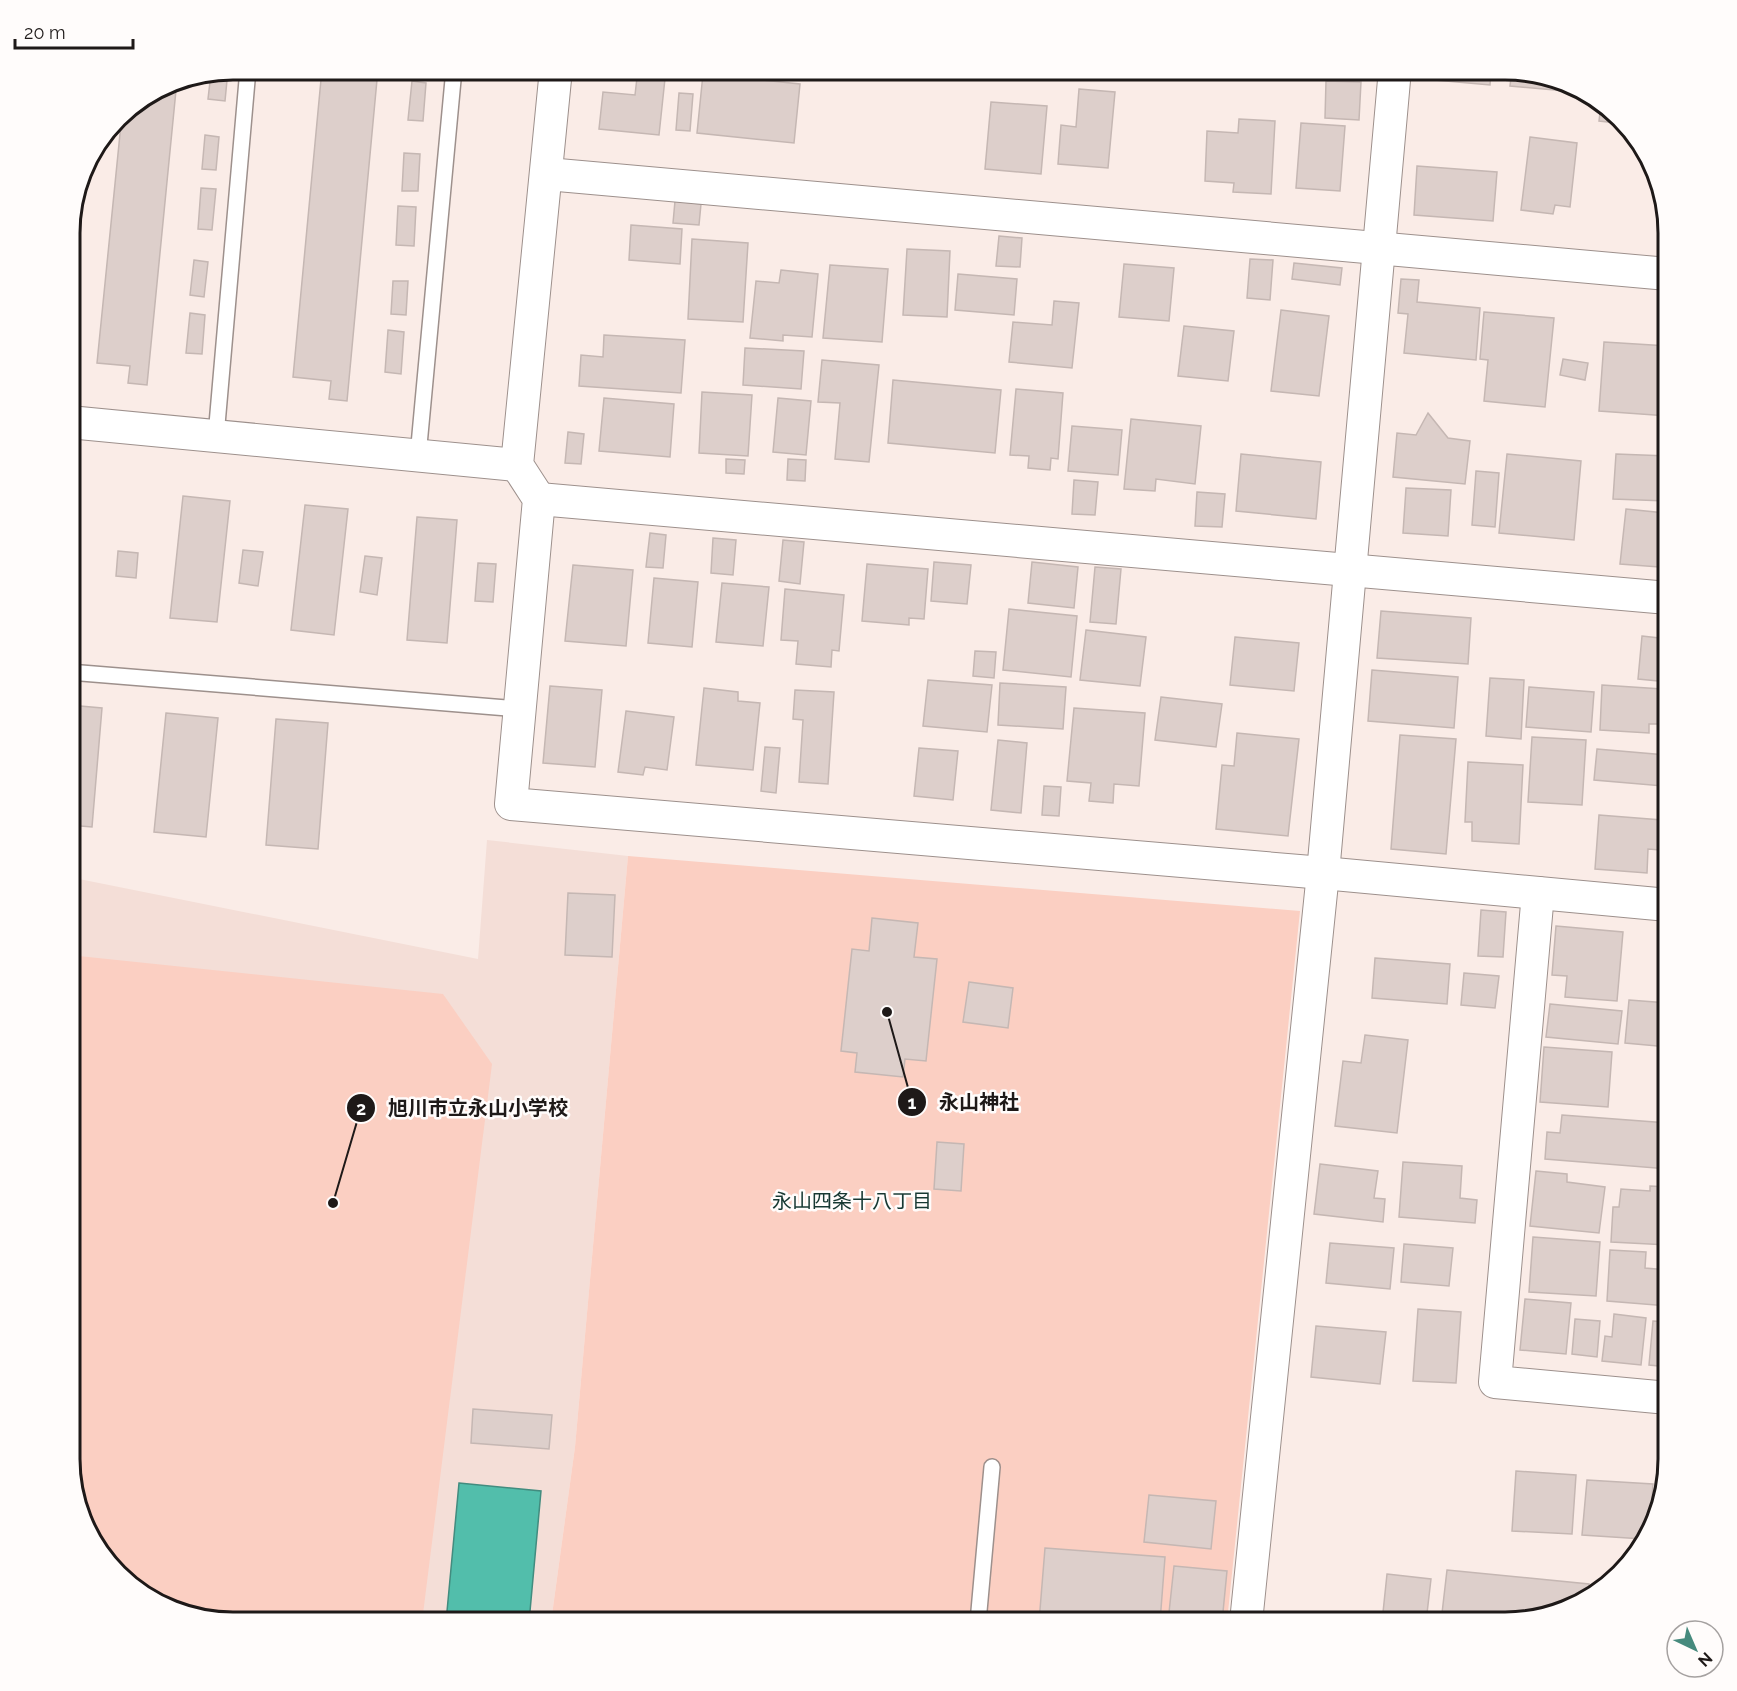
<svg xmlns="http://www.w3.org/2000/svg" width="1737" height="1691" font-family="Raleway,'Noto Sans JP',sans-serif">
<rect width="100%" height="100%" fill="#faece7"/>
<polygon fill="#f4ded7" points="487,840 628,856 575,1447 551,1622 233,1622 170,1609 110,1566 81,1521 69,1459 69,877 478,959"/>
<g fill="#fbcfc2">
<polygon points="628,856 1300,911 1227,1622 551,1622 575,1447"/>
<polygon points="69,955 443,994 492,1064 422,1622 233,1622 170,1609 110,1566 81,1521 69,1459"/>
</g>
<polygon fill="#52beab" stroke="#428c7f" stroke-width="1.5" points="459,1483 541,1491 529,1622 446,1622"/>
<g fill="#ddcfcb" stroke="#c5b7b3" stroke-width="1.5">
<polygon points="322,69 378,69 347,401 329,399 331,381 293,377"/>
<polygon points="638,69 666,69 659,135 599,129 603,92 635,95"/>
<polygon points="1425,69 1491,69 1490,85 1424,79"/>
<polygon points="1512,69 1576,86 1576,92 1510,86"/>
<polygon points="228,70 225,101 208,99 211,73"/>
<polygon points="703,74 800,84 794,143 697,133"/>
<polygon points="177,80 147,385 128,383 130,366 97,363 122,114 170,81"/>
<polygon points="412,81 426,83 423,121 408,120"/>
<polygon points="1326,81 1361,82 1359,120 1325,118"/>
<polygon points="1079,89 1115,92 1108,168 1058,164 1061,125 1076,127"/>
<polygon points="679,93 693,94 690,131 676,130"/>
<polygon points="991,102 1047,106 1041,174 985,169"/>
<polygon points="1601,104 1626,124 1599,121"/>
<polygon points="1239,119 1275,121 1271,194 1233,192 1234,183 1205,181 1207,131 1238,133"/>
<polygon points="1301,123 1345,126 1340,191 1296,188"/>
<polygon points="205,135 219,137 216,170 202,169"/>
<polygon points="1530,137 1577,143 1570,207 1555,205 1553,214 1521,210"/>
<polygon points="404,153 420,154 418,191 402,191"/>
<polygon points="1417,166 1497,172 1493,221 1414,215"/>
<polygon points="201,188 216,189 212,230 198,229"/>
<polygon points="675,201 701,204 699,225 673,223"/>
<polygon points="398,206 416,207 414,246 396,245"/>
<polygon points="631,225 682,229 680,264 629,260"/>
<polygon points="999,236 1022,238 1020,267 996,266"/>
<polygon points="692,239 748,243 743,322 688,319"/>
<polygon points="907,249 950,251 947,317 903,315"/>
<polygon points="1250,259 1273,260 1270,300 1247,298"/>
<polygon points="194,260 208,262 204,297 190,295"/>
<polygon points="1294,263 1342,268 1340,285 1292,279"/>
<polygon points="1124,264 1174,268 1169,321 1119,317"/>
<polygon points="830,265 888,269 882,342 823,338"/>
<polygon points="781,270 818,274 812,337 783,335 783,341 750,338 756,281 779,283"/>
<polygon points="958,274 1017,279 1014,315 955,310"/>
<polygon points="1401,279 1419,280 1417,302 1480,308 1476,360 1404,353 1408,314 1398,313"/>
<polygon points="393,281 408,281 406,315 391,314"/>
<polygon points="1054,301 1079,303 1072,368 1009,362 1013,322 1052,325"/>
<polygon points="1281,310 1329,316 1319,396 1271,391"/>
<polygon points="1484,312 1554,318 1545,407 1484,401 1488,360 1480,359"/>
<polygon points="190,313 205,315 202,354 186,353"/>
<polygon points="1184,326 1234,331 1228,381 1178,376"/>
<polygon points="388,330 404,332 401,374 385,372"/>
<polygon points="604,335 685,340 681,393 579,386 581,355 603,357"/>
<polygon points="1604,342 1668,346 1668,416 1599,411"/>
<polygon points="745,348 804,351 801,389 743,385"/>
<polygon points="1563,359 1588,363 1585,380 1560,375"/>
<polygon points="822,360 879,365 869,462 835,459 840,403 818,402"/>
<polygon points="893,380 1001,390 995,453 888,443"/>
<polygon points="1016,389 1063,393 1058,459 1051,458 1050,470 1028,468 1029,456 1010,455"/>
<polygon points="702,392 752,395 748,456 699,453"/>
<polygon points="604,398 674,404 670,457 599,451"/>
<polygon points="778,398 811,401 806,455 773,452"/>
<polygon points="1428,413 1448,438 1470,441 1465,484 1393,477 1397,433 1416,435"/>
<polygon points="1131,419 1201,426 1195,484 1156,479 1155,491 1124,489"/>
<polygon points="1072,426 1122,430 1118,475 1068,471"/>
<polygon points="568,432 584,434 581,464 565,463"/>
<polygon points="1241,454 1321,462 1316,519 1236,511"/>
<polygon points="1507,454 1581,461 1574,540 1499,533"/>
<polygon points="1616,454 1668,456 1666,501 1613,499"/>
<polygon points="726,459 745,460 744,474 726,473"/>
<polygon points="788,459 806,460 805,481 787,480"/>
<polygon points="1476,471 1499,473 1495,527 1472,525"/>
<polygon points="1074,480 1098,482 1095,515 1072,514"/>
<polygon points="1406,488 1451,490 1448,536 1403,533"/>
<polygon points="1197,492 1225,494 1222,527 1195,526"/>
<polygon points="69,495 75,496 69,557"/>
<polygon points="183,496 230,501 217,622 170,618"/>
<polygon points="305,505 348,509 334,635 291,630"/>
<polygon points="1626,509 1665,513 1659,567 1620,564"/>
<polygon points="417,517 457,520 447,643 407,640"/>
<polygon points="650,533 666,535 663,568 646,567"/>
<polygon points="713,538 736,540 733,575 711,573"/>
<polygon points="783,540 804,542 800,584 779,581"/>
<polygon points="243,550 263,552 258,586 239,583"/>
<polygon points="118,551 138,553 136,578 116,576"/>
<polygon points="365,556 382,558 377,595 360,592"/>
<polygon points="934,562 971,565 967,604 931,601"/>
<polygon points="1032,562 1078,567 1074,608 1028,603"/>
<polygon points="478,563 496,564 493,602 475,601"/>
<polygon points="867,564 928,569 924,619 909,618 909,625 862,621"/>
<polygon points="573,565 633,570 626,646 565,641"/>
<polygon points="1095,567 1121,569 1116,624 1090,622"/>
<polygon points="654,578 698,582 692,647 648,643"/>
<polygon points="722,583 769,587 763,646 716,642"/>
<polygon points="785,589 844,595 839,651 832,650 831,667 796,664 798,641 781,640"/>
<polygon points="1009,609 1077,616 1071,677 1003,670"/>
<polygon points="1381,611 1471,618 1468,664 1377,658"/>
<polygon points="1086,630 1146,637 1140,686 1080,680"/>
<polygon points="1642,636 1668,639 1668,682 1638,679"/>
<polygon points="1235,637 1299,643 1294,691 1230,685"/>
<polygon points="975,651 996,652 994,678 973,676"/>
<polygon points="1372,670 1458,677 1454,728 1368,721"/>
<polygon points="1490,678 1524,680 1521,739 1486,736"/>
<polygon points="928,680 992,685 987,732 923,726"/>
<polygon points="1000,683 1066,687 1063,729 998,725"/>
<polygon points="1602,685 1662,689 1660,724 1649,724 1649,733 1600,730"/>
<polygon points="550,686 602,690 595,767 543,763"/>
<polygon points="1529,687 1594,692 1591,732 1526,727"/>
<polygon points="704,688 738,692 738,701 760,703 753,770 696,765"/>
<polygon points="795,690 834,692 828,784 799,782 803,720 793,719"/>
<polygon points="1161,697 1222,704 1216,747 1155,740"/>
<polygon points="69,705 102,708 92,827 69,825"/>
<polygon points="1074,708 1145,713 1139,786 1114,784 1113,803 1089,801 1091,783 1067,781"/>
<polygon points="626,711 674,717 667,770 645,767 643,775 618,772"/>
<polygon points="166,713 218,718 206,837 154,832"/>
<polygon points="276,719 328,723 318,849 266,845"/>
<polygon points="1237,733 1299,739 1288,836 1216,829 1222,765 1234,766"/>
<polygon points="1400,735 1456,739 1446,854 1391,849"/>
<polygon points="1532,737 1586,740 1582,805 1528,802"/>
<polygon points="998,740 1027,743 1021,813 991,810"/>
<polygon points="765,747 780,748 776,793 761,791"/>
<polygon points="919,748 958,751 953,800 914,796"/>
<polygon points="1597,749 1666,755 1663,786 1594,780"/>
<polygon points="1468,762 1523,765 1519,844 1472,841 1472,822 1465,822"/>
<polygon points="1044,786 1061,787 1059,816 1042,815"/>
<polygon points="1599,815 1662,820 1660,850 1648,849 1647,873 1595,869"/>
<polygon points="568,893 615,895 612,957 565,955"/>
<polygon points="1481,910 1506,912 1503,957 1478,956"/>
<polygon points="872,918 918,923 914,957 937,959 926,1061 905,1059 903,1077 855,1072 857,1053 841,1051 852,949 869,951"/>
<polygon points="1556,926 1623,932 1617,1001 1565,997 1567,976 1552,975"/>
<polygon points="1375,958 1450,964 1447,1004 1372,998"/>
<polygon points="1464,973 1499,976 1495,1008 1461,1005"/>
<polygon points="969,982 1013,988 1008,1028 963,1022"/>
<polygon points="1629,1000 1668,1003 1668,1047 1625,1043"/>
<polygon points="1550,1004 1622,1011 1618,1044 1546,1037"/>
<polygon points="1365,1035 1408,1040 1397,1133 1335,1126 1343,1061 1361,1063"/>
<polygon points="1544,1047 1612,1052 1608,1107 1540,1102"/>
<polygon points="1562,1115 1668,1123 1668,1169 1545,1159 1547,1132 1560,1133"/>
<polygon points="937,1142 964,1144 961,1191 934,1189"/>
<polygon points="1403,1162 1462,1166 1460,1198 1477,1200 1475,1223 1399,1217"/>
<polygon points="1320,1164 1378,1171 1374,1198 1385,1199 1383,1222 1314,1214"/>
<polygon points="1536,1171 1567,1174 1567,1182 1605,1187 1599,1233 1530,1226"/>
<polygon points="1650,1186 1668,1187 1668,1245 1611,1242 1613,1207 1619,1207 1621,1189 1650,1191"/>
<polygon points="1533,1237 1600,1242 1596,1296 1529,1292"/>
<polygon points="1330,1243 1394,1248 1390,1289 1326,1283"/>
<polygon points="1404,1244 1453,1248 1449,1286 1401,1282"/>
<polygon points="1610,1250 1646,1252 1645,1268 1668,1270 1668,1306 1607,1301"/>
<polygon points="1525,1299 1571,1303 1566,1354 1520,1350"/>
<polygon points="1418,1309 1461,1312 1456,1383 1413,1381"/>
<polygon points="1614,1314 1646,1318 1641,1365 1602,1361 1605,1336 1612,1337"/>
<polygon points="1575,1319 1600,1321 1597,1357 1572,1354"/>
<polygon points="1653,1321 1668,1322 1668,1367 1649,1365"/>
<polygon points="1316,1326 1386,1332 1380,1384 1311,1377"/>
<polygon points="473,1409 552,1415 549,1449 471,1443"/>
<polygon points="1516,1471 1576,1475 1572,1534 1512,1531"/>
<polygon points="1587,1480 1653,1484 1650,1529 1643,1539 1582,1535"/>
<polygon points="1149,1495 1216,1501 1211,1549 1144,1542"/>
<polygon points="1045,1548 1165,1557 1160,1622 1039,1622"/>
<polygon points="1174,1566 1227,1571 1222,1622 1168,1622"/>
<polygon points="1447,1570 1589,1584 1588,1596 1567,1610 1505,1622 1441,1622"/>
<polygon points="1387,1574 1431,1579 1426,1622 1382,1622"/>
</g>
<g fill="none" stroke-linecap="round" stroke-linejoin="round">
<defs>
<g id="lane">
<polyline points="216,436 248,69"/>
<polyline points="418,456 454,69"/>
<polyline points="69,672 520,709"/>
<polyline points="978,1622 992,1467"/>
</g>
<g id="street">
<polyline points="556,69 517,465 539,499 511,804 1323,873 1668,905"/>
<polyline points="547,174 1668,274"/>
<polyline points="69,422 517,465"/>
<polyline points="539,499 1668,598"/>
<polyline points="1538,893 1495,1382 1668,1398"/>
<polyline points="1246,1622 1323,873 1395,69"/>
</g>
</defs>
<use href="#lane" stroke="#9d908c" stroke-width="18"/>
<use href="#street" stroke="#9d908c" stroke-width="34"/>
<use href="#lane" stroke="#fff" stroke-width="15"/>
<use href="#street" stroke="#fff" stroke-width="32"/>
</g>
<g text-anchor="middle" stroke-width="5" stroke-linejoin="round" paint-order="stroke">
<g font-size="20" fill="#173832" stroke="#fffcfb">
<text x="852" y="1208">永山四条十八丁目</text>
</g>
</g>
<path d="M0 0H1737V1691H0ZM233 80H1505A153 153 0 0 1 1658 233V1459A153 153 0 0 1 1505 1612H233A153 153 0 0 1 80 1459V233A153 153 0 0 1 233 80Z" fill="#fffcfb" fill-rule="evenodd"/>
<path fill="none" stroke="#1e1918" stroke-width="3" d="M233 80H1505A153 153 0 0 1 1658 233V1459A153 153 0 0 1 1505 1612H233A153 153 0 0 1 80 1459V233A153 153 0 0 1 233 80Z"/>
<path fill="none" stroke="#1e1918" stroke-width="2" d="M887 1012L912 1102M333 1203L361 1108"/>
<g fill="#1e1918" stroke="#fffcfb" stroke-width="2">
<circle cx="887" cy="1012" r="6"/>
<circle cx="333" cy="1203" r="6"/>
<circle cx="912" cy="1102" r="15"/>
<circle cx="361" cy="1108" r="15"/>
</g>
<g font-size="18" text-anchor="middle" font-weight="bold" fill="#fff">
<text x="912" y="1109">1</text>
<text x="361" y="1115">2</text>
</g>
<g font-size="20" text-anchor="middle" font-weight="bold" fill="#1e1918" stroke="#fffcfb" stroke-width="5" stroke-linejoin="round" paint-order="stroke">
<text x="979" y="1109">永山神社</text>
<text x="478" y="1115">旭川市立永山小学校</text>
</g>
<g transform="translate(1695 1649) rotate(136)"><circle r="28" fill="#fffcfb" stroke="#a5a1a0" stroke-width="1.5"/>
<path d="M0-4.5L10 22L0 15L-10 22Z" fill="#468a7d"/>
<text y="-9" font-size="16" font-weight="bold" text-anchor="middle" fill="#1e1918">N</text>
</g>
<path d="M15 39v9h118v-9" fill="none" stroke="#1e1918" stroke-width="3"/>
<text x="24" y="39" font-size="18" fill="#1e1918" stroke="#fffcfb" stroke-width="4.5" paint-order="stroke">20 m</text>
</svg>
